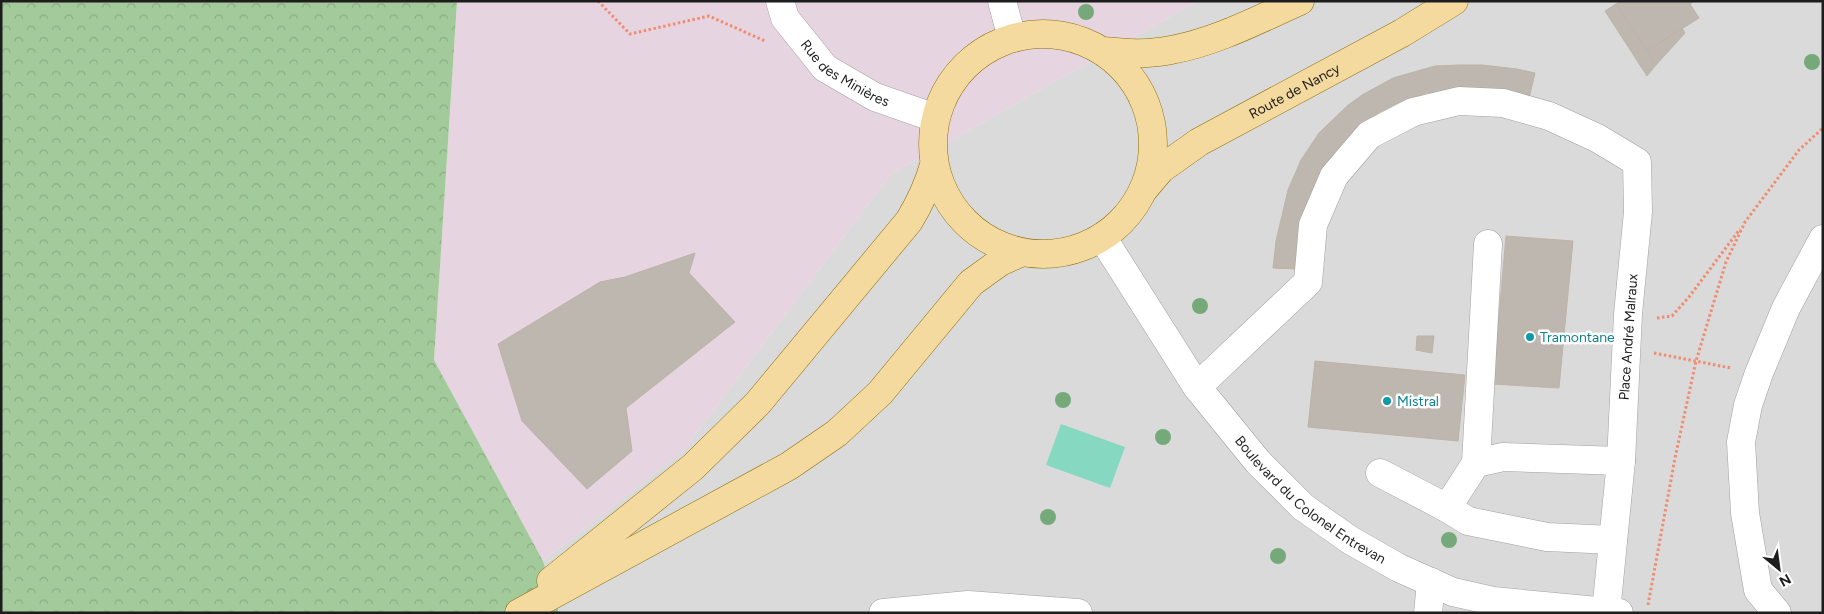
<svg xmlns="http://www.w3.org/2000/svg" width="1824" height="614" font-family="Figtree,sans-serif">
<defs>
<pattern id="forest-crowns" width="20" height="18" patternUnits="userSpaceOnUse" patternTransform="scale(1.25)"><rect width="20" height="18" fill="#a3ca9a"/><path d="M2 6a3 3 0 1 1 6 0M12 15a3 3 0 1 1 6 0" fill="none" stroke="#8cad84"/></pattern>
</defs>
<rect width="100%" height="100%" fill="#edebe3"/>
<polygon fill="#dbdada" points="1198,1 1823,1 1823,613 559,613 543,561 683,451 891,174"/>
<polygon fill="#e6d5e1" points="457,1 1198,1 891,174 683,451 543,561 434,360"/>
<polygon fill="url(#forest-crowns)" points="1,1 457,1 434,360 543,561 559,613 1,613"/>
<polygon fill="#86d8c1" points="1061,424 1125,447 1110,488 1046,465"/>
<g fill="#bdb7b0" stroke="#beb3a6">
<polygon points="1621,1 1694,1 1690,4 1699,18 1647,51 1616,4"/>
<polygon points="1616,4 1656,65 1647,76 1605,11"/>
<polygon points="1682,28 1685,33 1656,65 1647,51"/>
<polygon points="1459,65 1482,65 1517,69 1535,73 1529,98 1452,90 1426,93 1398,103 1378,113 1348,137 1319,178 1297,269 1273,268 1276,241 1288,190 1301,160 1319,133 1347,106 1362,95 1393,78 1435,66"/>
<polygon points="1506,236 1573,241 1559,388 1493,384"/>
<polygon points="695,253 689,273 735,322 626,408 632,451 587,489 522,421 498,344 600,282 625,277"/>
<polygon points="1417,336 1434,336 1432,353 1416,350"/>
<polygon points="1315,361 1465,375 1458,441 1308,427"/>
</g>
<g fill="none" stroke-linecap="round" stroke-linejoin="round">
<defs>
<g id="minor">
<path id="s1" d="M780 1 785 18 825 68 875 97 935 118"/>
<polyline points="1002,1 1012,38"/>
<path id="s2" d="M1102 237 1197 387 1258 462 1303 507 1350 540 1399 568 1453 592 1493 601 1619 613"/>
<polyline points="1197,387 1308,282 1313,225 1334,176 1369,135 1413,112 1459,101 1503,103 1549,116 1597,138 1637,162 1638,212 1628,314 1621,461 1606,612"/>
<polyline points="1476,463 1488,244"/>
<polyline points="1380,473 1447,508"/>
<polyline points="1613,540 1547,537 1468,521 1447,508 1476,463 1503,457 1621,461"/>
<polyline points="883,613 968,605 1078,613"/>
<polyline points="1428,613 1431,582"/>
<polyline points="1777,613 1758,590 1745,513 1741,442 1748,405 1759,373 1786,308 1823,239"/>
</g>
<g id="major">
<circle cx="1043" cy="144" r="110"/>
<path d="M1102 51C1125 53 1148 55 1171 50 1216 42 1259 19 1300 1"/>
<path id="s3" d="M1144 189 1161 169 1199 142 1402 33 1454 1"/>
<path d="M551 581 693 467 758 403 909 221C920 203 928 186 934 165"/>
<polyline points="519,613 789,466 837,433 880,393 971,283 1000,262 1020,253"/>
</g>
</defs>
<use href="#minor" stroke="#a1a1a1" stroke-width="29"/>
<use href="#major" stroke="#8b6f0a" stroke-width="29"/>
<g stroke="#f08c71" stroke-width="3" stroke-dasharray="2.5 2.5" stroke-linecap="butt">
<polyline points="598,1 630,34 709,16 765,41"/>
<polyline points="1657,318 1672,316 1689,297 1740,229"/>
<polyline points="1654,353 1731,368"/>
<polyline points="1648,605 1675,458 1696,361 1726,262 1745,222 1799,150 1823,128"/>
</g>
<use href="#minor" stroke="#fff" stroke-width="28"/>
<use href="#major" stroke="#f5daa0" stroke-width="28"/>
</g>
<g fill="#75a97a">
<circle cx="1086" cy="12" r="8"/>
<circle cx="1812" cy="62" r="8"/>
<circle cx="1200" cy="306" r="8"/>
<circle cx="1063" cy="400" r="8"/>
<circle cx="1163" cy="437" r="8"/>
<circle cx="1048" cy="517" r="8"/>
<circle cx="1449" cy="540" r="8"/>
<circle cx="1278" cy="556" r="8"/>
</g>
<g fill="#0f9aa8" stroke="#fff" stroke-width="2">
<circle cx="1530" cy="337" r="5"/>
<circle cx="1387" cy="401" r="5"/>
</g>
<g text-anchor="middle" stroke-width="5" stroke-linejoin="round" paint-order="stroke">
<g font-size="14" fill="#1d1d1d" stroke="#fff">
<text dy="5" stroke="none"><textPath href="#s1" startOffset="101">Rue des Minières</textPath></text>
<text dy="5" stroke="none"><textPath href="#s3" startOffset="181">Route de Nancy</textPath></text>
<text transform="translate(1628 337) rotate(-86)" y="5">Place André Malraux</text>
<text dy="5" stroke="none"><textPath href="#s2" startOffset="339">Boulevard du Colonel Entrevan</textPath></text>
</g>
<g font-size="14" fill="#0d838f" stroke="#fff" text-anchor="start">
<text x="1540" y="342">Tramontane</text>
<text x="1397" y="406">Mistral</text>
</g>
</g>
<rect width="1824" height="614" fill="none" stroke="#1d1d1d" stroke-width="5"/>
<g transform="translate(1779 569) rotate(151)" stroke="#ffffff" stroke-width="4" paint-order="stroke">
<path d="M0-4L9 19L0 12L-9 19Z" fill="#1d1d1d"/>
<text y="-8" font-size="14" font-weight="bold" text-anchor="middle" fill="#1d1d1d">N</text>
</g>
</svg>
